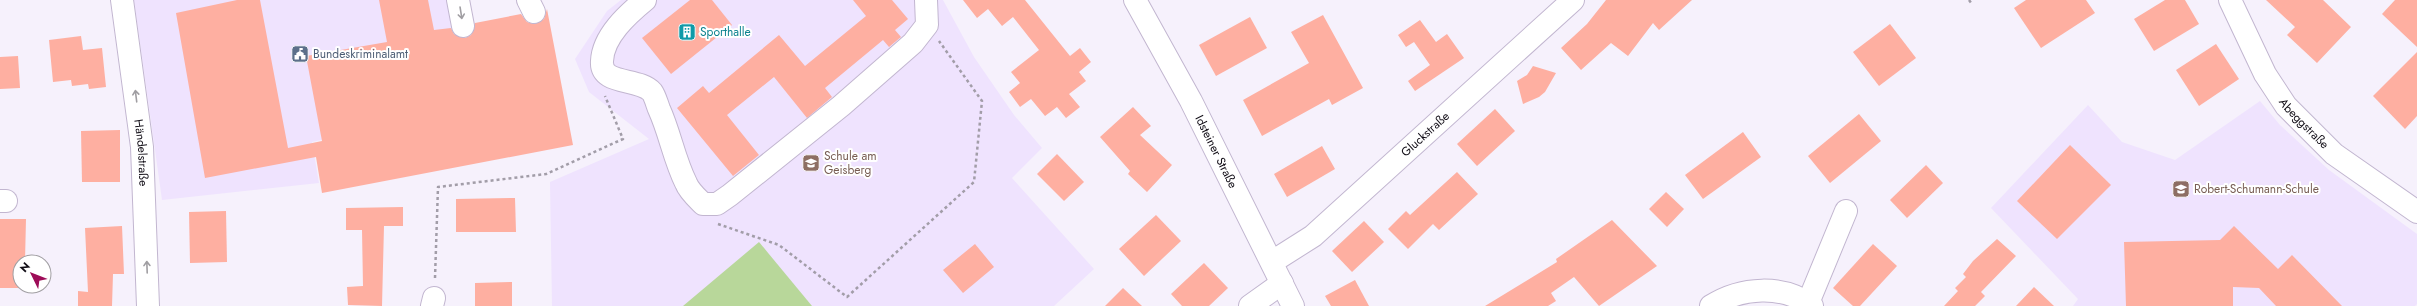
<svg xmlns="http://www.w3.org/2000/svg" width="2417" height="306" font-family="Jost,sans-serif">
<rect width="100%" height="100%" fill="#f6f1fc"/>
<g fill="#efe3fe">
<polygon points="134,0 447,0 468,108 312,142 319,183 162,200"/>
<polygon points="621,0 943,0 974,57 1014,115 1042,148 1012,178 1094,269 1054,306 552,306 550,182 649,139 589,92 575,59 607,11"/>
<polygon points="2260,101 2280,125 2329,170 2417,234 2417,304 2415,306 2073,306 2078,299 1991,208 2088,105 2122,142 2175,160"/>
</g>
<polygon fill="#b8d79a" points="759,242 812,306 683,306"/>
<g fill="#feafa1">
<polygon points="237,0 260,0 288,148 322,141 306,56 387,42 379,0 428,0 434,30 451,28 454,34 465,38 471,35 475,23 521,14 527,22 534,24 544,19 547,9 573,145 322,193 316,157 205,178 176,13"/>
<polygon points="690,0 712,0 732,25 671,74 642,38"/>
<polygon points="853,0 892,0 908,19 895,30 901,37 889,47 883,40 825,88 832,97 807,118 774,77 727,115 759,155 733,176 677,108 703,86 709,93 779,35 805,66 866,16"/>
<polygon points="963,0 1025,0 1070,56 1080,48 1091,62 1079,72 1086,81 1069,94 1080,107 1066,118 1057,107 1045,116 1031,99 1020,107 1009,92 1020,83 1011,72 1039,50 1013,17 1002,26 988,9 977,18"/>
<polygon points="1606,0 1692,0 1659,30 1653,23 1628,56 1611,43 1581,70 1561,48 1587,24"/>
<polygon points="2026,0 2086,0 2095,13 2041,48 2014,8"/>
<polygon points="2165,0 2185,0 2199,24 2154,51 2134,19"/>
<polygon points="2266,0 2323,0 2351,27 2317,63 2287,35 2295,27"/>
<polygon points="2395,0 2417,0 2417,47 2382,14"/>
<polygon points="1323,15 1363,88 1332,105 1329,99 1262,136 1243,100 1309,63 1291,32"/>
<polygon points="1250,17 1267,48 1216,76 1199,45"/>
<polygon points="1420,20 1436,42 1447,34 1464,58 1415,91 1408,81 1430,65 1414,42 1406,47 1398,35"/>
<polygon points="1890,24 1916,58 1879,86 1853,52"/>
<polygon points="81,36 83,50 102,48 106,87 89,89 88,84 72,86 71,80 53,82 49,40"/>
<polygon points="2216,44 2239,79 2199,106 2176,70"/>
<polygon points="2417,52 2417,116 2405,129 2373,96"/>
<polygon points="18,56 20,88 0,89 0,57"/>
<polygon points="1533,66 1556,73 1545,92 1539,97 1523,104 1517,81 1527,75"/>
<polygon points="1133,107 1151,126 1140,135 1172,165 1147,192 1128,174 1130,171 1100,137"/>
<polygon points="1495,109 1515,131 1477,166 1457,144"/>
<polygon points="1859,114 1881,141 1830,183 1808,156"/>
<polygon points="120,130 120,182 82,182 81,131"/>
<polygon points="1743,132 1761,157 1703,199 1685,175"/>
<polygon points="2070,145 2111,185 2057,239 2017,201"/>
<polygon points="1322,146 1335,169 1287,197 1274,174"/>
<polygon points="1057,154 1084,182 1064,201 1037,174"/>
<polygon points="1926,165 1943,183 1907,218 1890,200"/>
<polygon points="1457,172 1478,194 1439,230 1433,224 1408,249 1388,229 1406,211 1410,215"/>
<polygon points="1666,192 1684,209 1667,227 1649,209"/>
<polygon points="515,198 516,232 456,232 456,199"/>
<polygon points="403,207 403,226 384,226 382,306 348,305 347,287 363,286 362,230 346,230 346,208"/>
<polygon points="226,211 227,262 190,263 189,212"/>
<polygon points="1156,215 1181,241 1144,276 1119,249"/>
<polygon points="0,219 26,219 25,262 20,262 20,286 24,286 24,288 0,288"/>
<polygon points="1612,220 1657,266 1599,306 1574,277 1551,293 1556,301 1548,306 1485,306 1557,262 1556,259"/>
<polygon points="1364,221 1384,242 1352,272 1332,251"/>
<polygon points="122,226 124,274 113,274 112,306 78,306 78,291 88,292 85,228"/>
<polygon points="2234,226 2278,269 2292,255 2342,306 2276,306 2259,288 2233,287 2233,306 2126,306 2124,242 2220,240"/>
<polygon points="1997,239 2016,256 1981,292 1985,296 1975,306 1944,306 1958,291 1955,288 1966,277 1963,274 1973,261"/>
<polygon points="975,244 994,267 963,293 943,270"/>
<polygon points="1873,244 1897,266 1860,306 1853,306 1833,288"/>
<polygon points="1204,263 1228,288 1209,306 1182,306 1171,294"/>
<polygon points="1355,280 1369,306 1331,306 1325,296"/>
<polygon points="512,282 512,306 475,306 475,283"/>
<polygon points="2034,287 2054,306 2016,306"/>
<polygon points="1123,288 1142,306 1105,306"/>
</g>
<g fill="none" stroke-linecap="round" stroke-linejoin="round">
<defs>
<g id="minor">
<path id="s1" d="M122 0 142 147 148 306"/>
<polyline points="458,0 463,26"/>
<polyline points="528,0 534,12"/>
<path d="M645 0C628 14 603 36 602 61 600 86 639 77 652 92 655 96 657 104 659 109 670 133 674 159 686 183 689 191 697 198 703 204H717L730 195 841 106 913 43 927 25 926 0"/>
<path id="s2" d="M1135 0 1191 101 1293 306"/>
<path id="s3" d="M2230 0 2265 74 2286 106 2334 154 2417 212"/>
<polyline points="0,201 6,201"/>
<path id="s4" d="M1272 262 1313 236 1573 0"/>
<polyline points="1808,303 1846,211"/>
<polyline points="432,306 434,298"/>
<polyline points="1250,306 1282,283"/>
<path d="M1711 306C1741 287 1783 284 1812 306"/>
</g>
</defs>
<use href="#minor" stroke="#c2b6d0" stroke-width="24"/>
<g stroke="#a29da8" stroke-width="2.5" stroke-dasharray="3 3" stroke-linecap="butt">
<polyline points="1969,0 1972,4"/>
<polyline points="718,224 779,245 847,297 974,182 982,101 939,41"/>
<polyline points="435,278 438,187 546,174 623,139 605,96"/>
</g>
<use href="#minor" stroke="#fff" stroke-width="22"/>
</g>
<defs><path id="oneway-shaft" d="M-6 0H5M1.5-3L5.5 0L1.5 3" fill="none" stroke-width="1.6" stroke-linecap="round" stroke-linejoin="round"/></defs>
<g stroke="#a09ea2">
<use href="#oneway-shaft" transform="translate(461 13) rotate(81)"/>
<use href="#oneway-shaft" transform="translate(136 96) rotate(-97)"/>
<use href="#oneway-shaft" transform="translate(147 267) rotate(-92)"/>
</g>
<defs>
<symbol id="building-square" viewBox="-11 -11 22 22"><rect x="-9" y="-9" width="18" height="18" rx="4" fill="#0f9aa8" stroke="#fff"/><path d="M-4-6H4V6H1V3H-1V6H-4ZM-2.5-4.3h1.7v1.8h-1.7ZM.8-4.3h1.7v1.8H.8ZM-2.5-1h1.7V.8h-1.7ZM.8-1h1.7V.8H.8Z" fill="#fff"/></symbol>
<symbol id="civic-square" viewBox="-11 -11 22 22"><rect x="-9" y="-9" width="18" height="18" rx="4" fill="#5c6f8a" stroke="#fff"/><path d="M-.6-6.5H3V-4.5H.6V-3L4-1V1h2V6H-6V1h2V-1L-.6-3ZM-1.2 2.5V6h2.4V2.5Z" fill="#fff"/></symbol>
<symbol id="school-square" viewBox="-11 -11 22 22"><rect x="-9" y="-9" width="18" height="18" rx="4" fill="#8d6e63" stroke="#fff"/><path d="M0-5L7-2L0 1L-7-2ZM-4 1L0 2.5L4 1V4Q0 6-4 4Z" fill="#fff"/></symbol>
</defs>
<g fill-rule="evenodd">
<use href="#building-square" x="677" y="22" width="20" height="20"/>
<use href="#civic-square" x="290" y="44" width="20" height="20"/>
<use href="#school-square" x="801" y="153" width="20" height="20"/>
<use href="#school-square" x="2171" y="179" width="20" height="20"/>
</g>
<g text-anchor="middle" stroke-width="4" stroke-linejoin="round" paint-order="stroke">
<g font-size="12" fill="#0d838f" stroke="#fff" text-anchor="start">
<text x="700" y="36">Sporthalle</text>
</g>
<g font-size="12" fill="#4e5e75" stroke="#fff" text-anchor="start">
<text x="313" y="58">Bundeskriminalamt</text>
</g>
<g font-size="12" fill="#110d16" stroke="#fff">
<text dy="4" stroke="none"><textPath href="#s3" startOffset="145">Abeggstraße</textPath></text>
<text dy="4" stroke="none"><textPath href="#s4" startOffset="200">Gluckstraße</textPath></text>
<text dy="4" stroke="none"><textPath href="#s2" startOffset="172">Idsteiner Straße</textPath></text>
<text dy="4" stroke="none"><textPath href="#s1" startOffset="154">Händelstraße</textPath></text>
</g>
<g font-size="12" fill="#785e54" stroke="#fff" text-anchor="start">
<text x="824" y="160">Schule am<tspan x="824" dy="14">Geisberg</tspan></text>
<text x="2194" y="193">Robert-Schumann-Schule</text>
</g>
</g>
<g transform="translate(32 274) rotate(313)"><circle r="19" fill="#ffffff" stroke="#a09ea2"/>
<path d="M0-3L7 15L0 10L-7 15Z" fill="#9d0c58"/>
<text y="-6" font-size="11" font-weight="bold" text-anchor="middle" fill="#110d16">N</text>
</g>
</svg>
